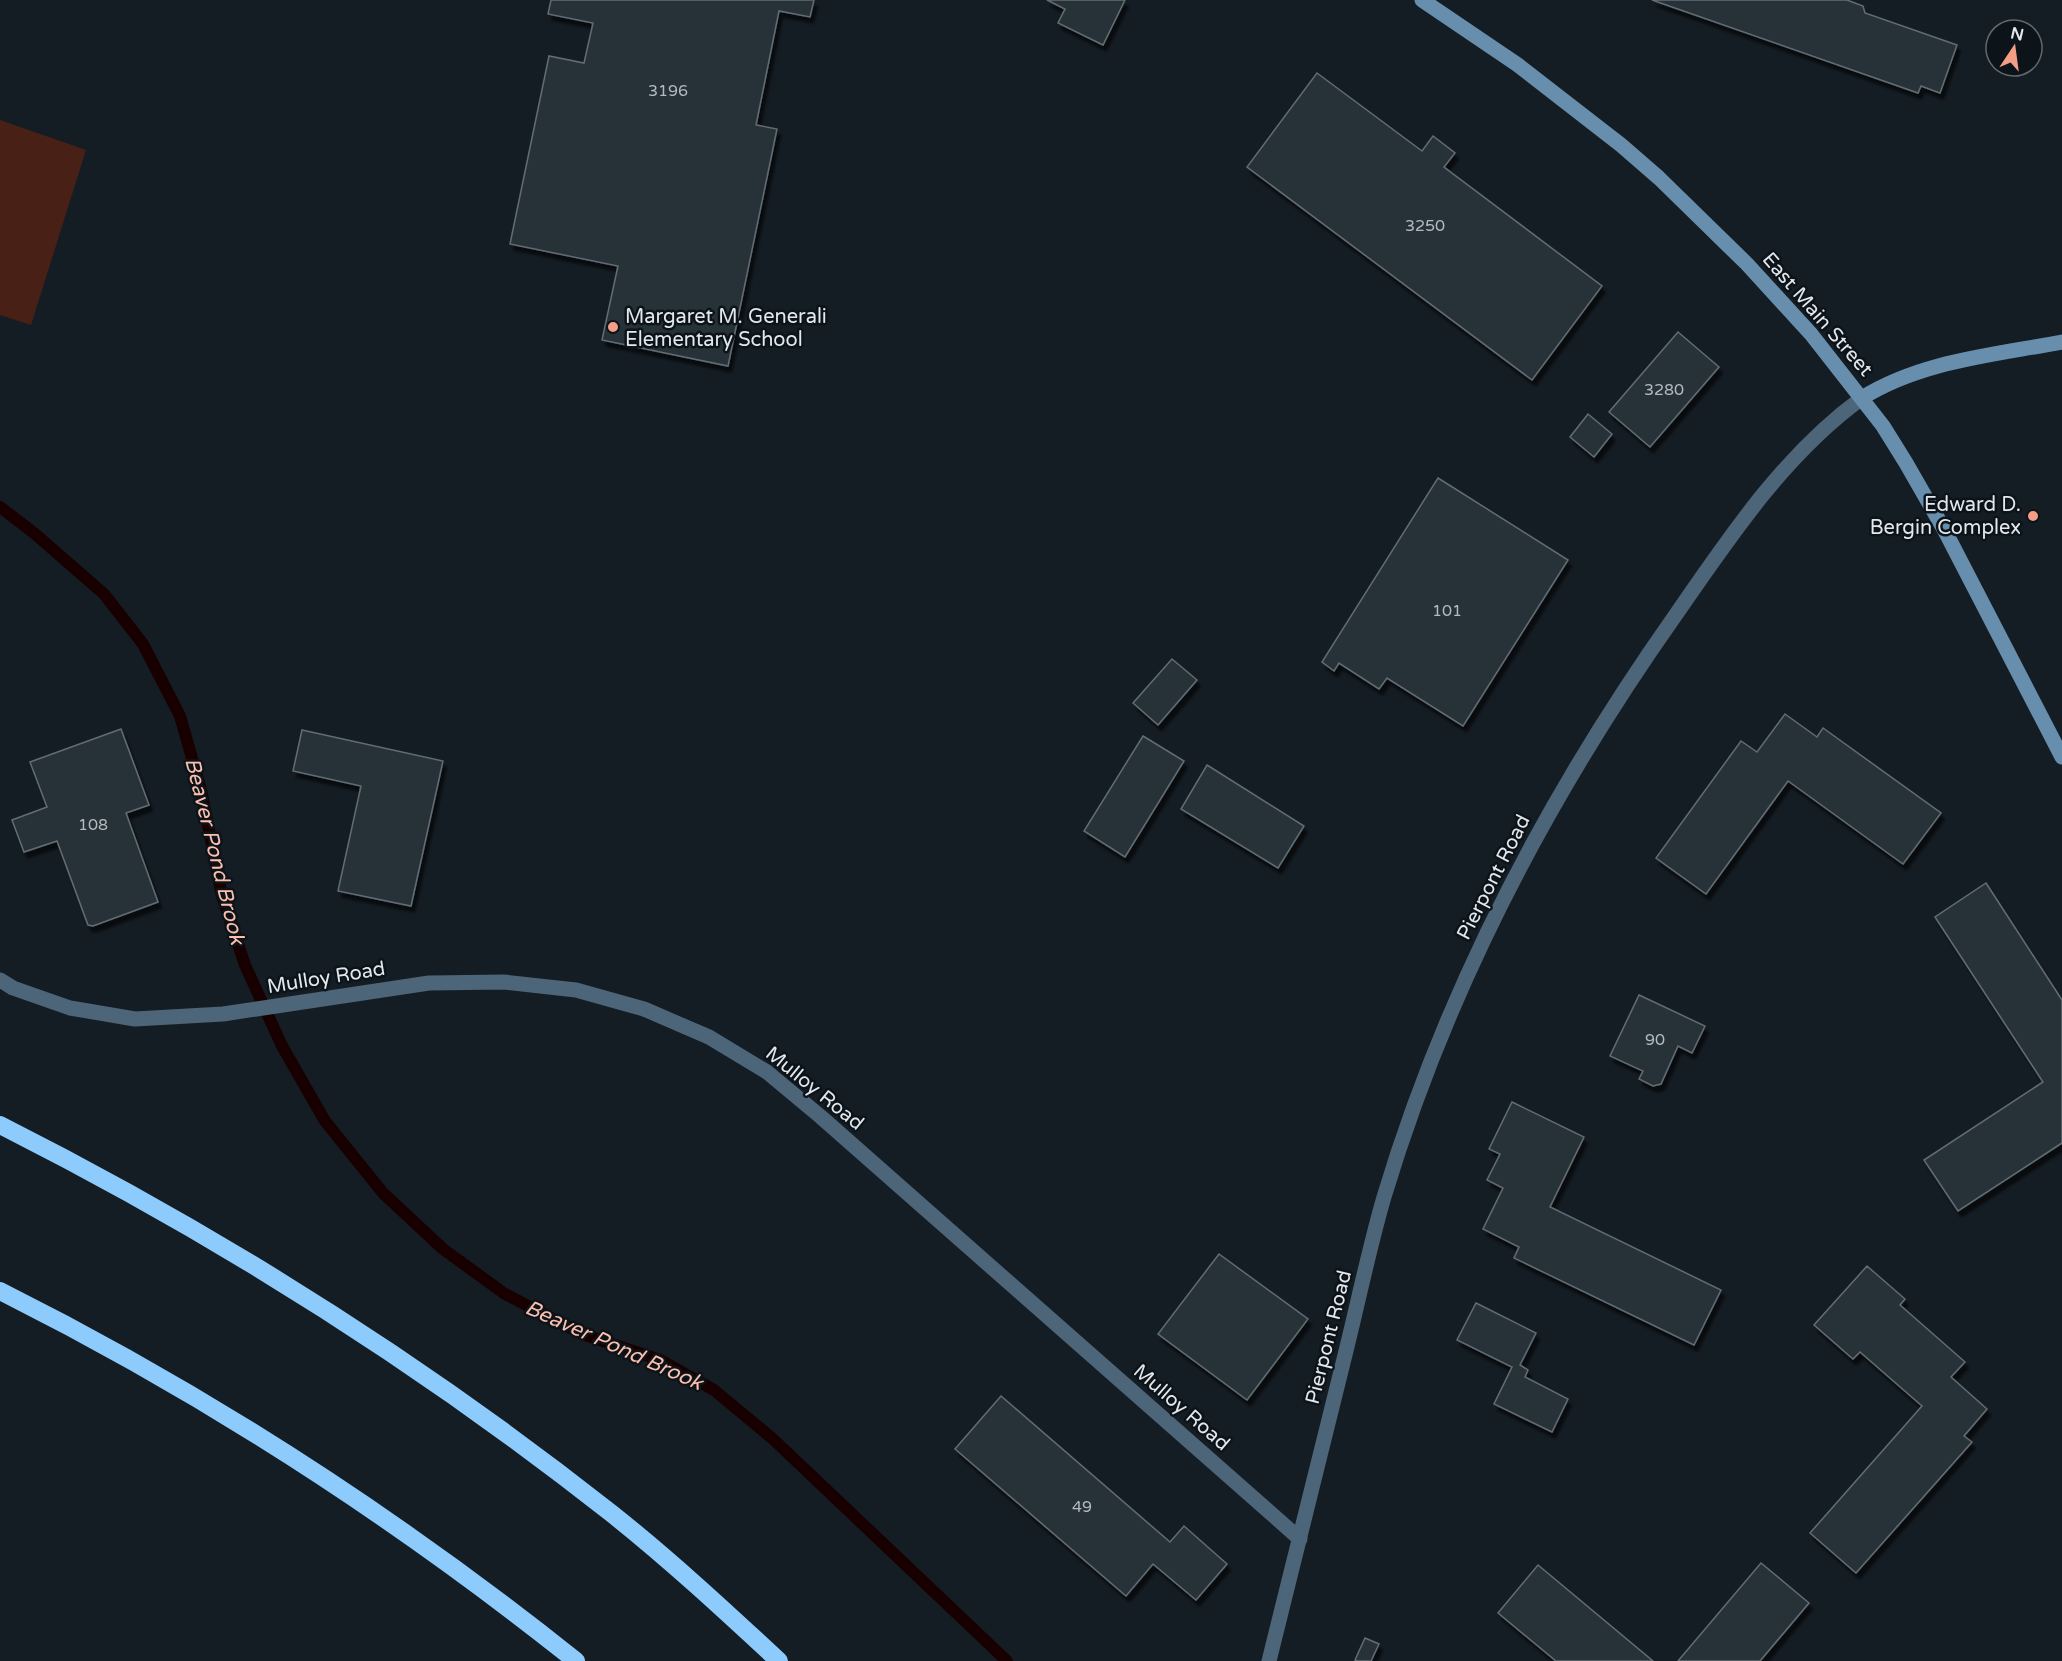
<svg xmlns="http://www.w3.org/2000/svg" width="2062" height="1661" font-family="'Varela Round',sans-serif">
<defs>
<filter id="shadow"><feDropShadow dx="3.5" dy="6" stdDeviation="1.5" flood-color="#0009"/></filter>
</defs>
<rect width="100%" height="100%" fill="#151d24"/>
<polygon fill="#482016" points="0,120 86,150 31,325 0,315"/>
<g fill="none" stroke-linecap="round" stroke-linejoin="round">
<polyline stroke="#180000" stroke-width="12" points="0,507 34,533 104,594 143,644 180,716 201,790 222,896 245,965 282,1046 325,1121 383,1193 443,1249 505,1294 582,1334 660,1360 714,1390 773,1439 1007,1661"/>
</g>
<g fill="#283138" stroke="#626c74" stroke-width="1.5" filter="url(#shadow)">
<polygon points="551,0 814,0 810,17 779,11 756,125 777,129 728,366 602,340 618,266 510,244 549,56 584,63 593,23 548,14"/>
<polygon points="1047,0 1125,0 1103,45 1058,23 1065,9"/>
<polygon points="1652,0 1847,0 1863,6 1865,13 1957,45 1940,93 1921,86 1918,93"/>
<polygon points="1317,73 1422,151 1433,136 1455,153 1444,167 1602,286 1532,380 1247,167"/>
<polygon points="1678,332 1719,367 1650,447 1609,412"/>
<polygon points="1588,414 1612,434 1594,457 1570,437"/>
<polygon points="1438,478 1568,560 1463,726 1387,678 1379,689 1339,663 1334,671 1322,662"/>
<polygon points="1172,659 1197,680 1158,725 1133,703"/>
<polygon points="1785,714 1817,737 1823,728 1941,813 1903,864 1788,781 1706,894 1656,858 1741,741 1757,752"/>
<polygon points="121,729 149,805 126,813 158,902 93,926 88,925 57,841 24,852 12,820 47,807 30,762"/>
<polygon points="302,730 443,761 411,906 338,891 361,786 293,771"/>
<polygon points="1143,736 1184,761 1125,857 1084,831"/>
<polygon points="1207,765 1304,826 1278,868 1181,809"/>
<polygon points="1986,883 2062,1000 2062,1143 1958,1211 1924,1160 2043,1082 1935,917"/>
<polygon points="1639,995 1705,1026 1692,1053 1678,1046 1661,1084 1653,1086 1639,1079 1643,1071 1610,1056"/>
<polygon points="1512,1102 1584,1137 1550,1207 1721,1290 1694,1345 1514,1258 1519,1247 1483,1229 1503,1188 1487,1180 1500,1154 1489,1149"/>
<polygon points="1219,1254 1308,1319 1247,1400 1158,1334"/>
<polygon points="1867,1266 1905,1299 1900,1305 1965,1362 1951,1377 1987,1409 1964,1436 1972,1442 1856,1573 1810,1533 1922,1406 1860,1352 1853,1359 1814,1325"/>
<polygon points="1476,1303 1536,1333 1520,1365 1528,1370 1525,1377 1568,1399 1552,1432 1494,1404 1512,1367 1457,1340"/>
<polygon points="1001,1396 1170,1542 1184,1526 1227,1564 1196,1600 1153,1564 1126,1596 955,1449"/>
<polygon points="1761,1563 1809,1603 1760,1661 1678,1661"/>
<polygon points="1538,1565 1653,1661 1556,1661 1498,1613"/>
<polygon points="1365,1638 1379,1644 1371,1661 1358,1661 1355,1660"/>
</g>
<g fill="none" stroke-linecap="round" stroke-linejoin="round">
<g stroke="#4c6578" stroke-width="15">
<polyline points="0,980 13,988 70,1008 135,1019 223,1014 429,983 504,982 576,990 644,1009 709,1037 767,1072 821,1117 1300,1539"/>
<path d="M1269 1661C1294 1562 1319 1463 1343 1363 1357 1308 1368 1252 1384 1197 1447 987 1551 791 1677 613 1731 535 1785 454 1862 398"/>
</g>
<g stroke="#678ead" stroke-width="15">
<polyline points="1422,0 1518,65 1621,145 1659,178 1747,264 1811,334 1883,426 1906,463 1945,531 2062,757"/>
<path d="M1862 398C1921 361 1994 355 2062 342"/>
</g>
<g stroke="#8dcbfd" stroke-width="18">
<path d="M0 1125C216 1234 421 1363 611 1513 669 1559 724 1610 779 1661"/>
<path d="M0 1291C204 1393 398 1519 576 1661"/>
</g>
</g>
<g fill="#f49e88" stroke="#0c141a" stroke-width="2">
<circle cx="613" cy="327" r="6"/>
<circle cx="2033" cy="516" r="6"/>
</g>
<g text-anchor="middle" stroke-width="5" stroke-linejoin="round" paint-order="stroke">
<g font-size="16" fill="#b4bac0">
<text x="668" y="96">3196</text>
<text x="1425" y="231">3250</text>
<text x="1664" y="395">3280</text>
<text x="1447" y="616">101</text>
<text x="93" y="830">108</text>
<text x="1655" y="1045">90</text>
<text x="1082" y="1512">49</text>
</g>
<g font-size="20" fill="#e2e8ed" stroke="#0c141a">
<text transform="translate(1818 314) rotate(49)" y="7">East Main Street</text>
<text transform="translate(1493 877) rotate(-63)" y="7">Pierpont Road</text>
<text transform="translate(326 977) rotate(-9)" y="7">Mulloy Road</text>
<text transform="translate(815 1088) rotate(39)" y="7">Mulloy Road</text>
<text transform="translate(1328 1337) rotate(-76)" y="7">Pierpont Road</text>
<text transform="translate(1182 1407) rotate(41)" y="7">Mulloy Road</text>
</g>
<g font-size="20" fill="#e2e8ed" stroke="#0c141a" text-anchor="start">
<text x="625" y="323">Margaret M. Generali<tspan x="625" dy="23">Elementary School</tspan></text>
<text x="2021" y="511" text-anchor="end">Edward D.<tspan x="2021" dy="23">Bergin Complex</tspan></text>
</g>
<g font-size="21" font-style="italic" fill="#fcbeae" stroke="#0c141a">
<text transform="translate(215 851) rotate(76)" y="7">Beaver Pond Brook</text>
<text transform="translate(614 1345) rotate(24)" y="7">Beaver Pond Brook</text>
</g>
</g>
<g transform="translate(2014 48) rotate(13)"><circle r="28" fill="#0c141a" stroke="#62696e" stroke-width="1.5"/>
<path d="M0-4.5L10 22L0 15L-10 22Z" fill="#f49e88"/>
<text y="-9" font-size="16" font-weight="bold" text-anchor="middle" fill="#e2e8ed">N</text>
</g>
</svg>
